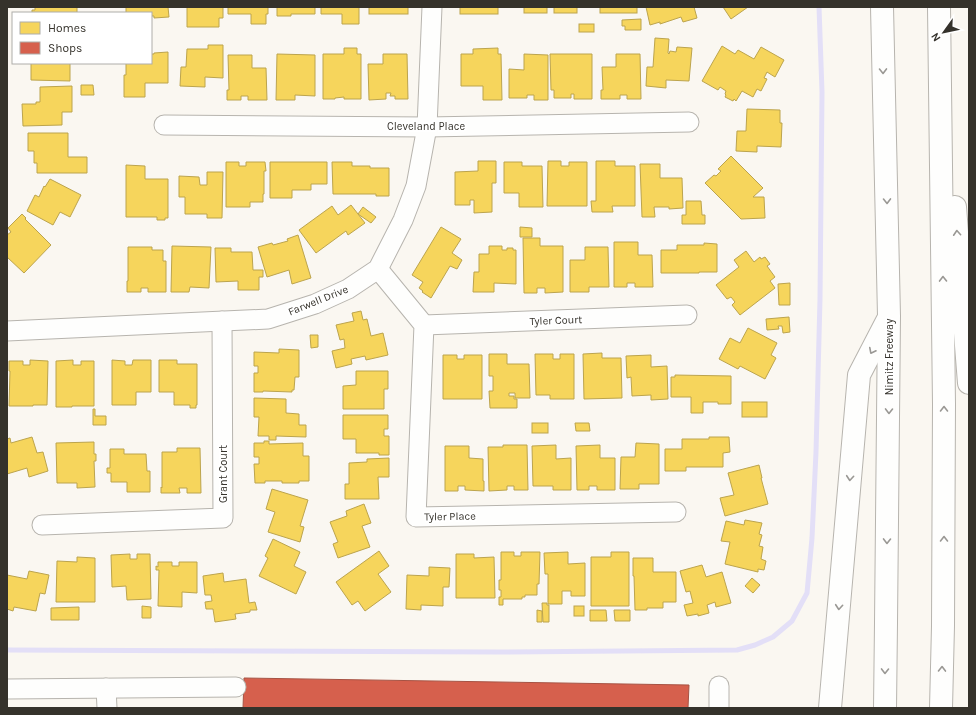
<svg xmlns="http://www.w3.org/2000/svg" width="976" height="715" font-family="Karla,sans-serif">
<rect width="100%" height="100%" fill="#faf7f1"/>
<g fill="#f6d55c" stroke="#bca44d">
<polygon points="35,7 77,7 77,13 32,13 32,10 35,10"/>
<polygon points="126,7 168,7 169,17 154,18 154,16 151,16 151,13 126,13"/>
<polygon points="187,7 223,7 223,18 219,18 219,27 187,27"/>
<polygon points="228,7 268,7 268,14 266,14 266,24 251,24 251,14 228,14"/>
<polygon points="277,7 315,7 315,14 291,14 291,16 277,16"/>
<polygon points="321,7 359,7 359,24 342,24 342,14 321,14"/>
<rect x="369" y="7" width="39" height="7"/>
<rect x="460" y="7" width="38" height="7"/>
<rect x="524" y="7" width="23" height="6"/>
<rect x="554" y="7" width="23" height="6"/>
<rect x="600" y="7" width="37" height="6"/>
<polygon points="646,7 694,7 697,18 683,22 681,17 660,24 660,22 650,25"/>
<polygon points="723,7 748,7 731,19"/>
<polygon points="641,19 641,30 625,30 625,26 622,26 622,20"/>
<rect x="579" y="24" width="15" height="8"/>
<polygon points="655,38 669,39 668,53 669,54 670,51 676,52 677,47 692,48 689,81 666,80 666,88 646,86 647,67 653,67"/>
<polygon points="208,45 223,45 223,78 205,77 205,87 180,86 181,67 186,67 187,49 208,49"/>
<polygon points="722,46 735,54 738,50 754,59 761,47 784,60 775,77 767,72 764,78 767,79 761,91 757,89 753,97 742,91 736,101 734,99 733,101 725,97 726,95 725,94 726,91 720,87 718,90 702,81"/>
<polygon points="344,48 357,48 357,54 361,54 361,99 344,99 344,97 335,98 335,99 323,99 323,54 344,54"/>
<polygon points="498,48 498,54 501,54 502,100 483,100 483,86 461,86 461,54 473,54 473,49"/>
<polygon points="168,52 168,83 145,83 145,97 124,97 124,75 126,75 126,63 151,63 151,54 154,54 154,53"/>
<polygon points="277,54 315,55 315,96 295,95 295,100 276,100"/>
<polygon points="383,54 407,54 408,99 395,99 395,96 390,96 391,93 386,93 386,99 369,100 368,64 383,64"/>
<polygon points="524,54 548,55 548,100 534,100 534,95 527,95 527,98 509,98 509,69 524,70"/>
<polygon points="550,54 592,54 592,99 574,99 574,94 571,94 571,98 554,98 554,90 551,90"/>
<polygon points="616,54 640,54 641,99 627,99 627,95 620,95 620,99 601,99 601,90 603,90 602,67 616,67"/>
<polygon points="228,55 252,55 252,68 266,68 267,100 248,100 248,96 241,96 241,100 227,100 227,90 229,90"/>
<polygon points="31,63 70,63 70,81 31,80"/>
<polygon points="81,85 93,85 94,95 81,95"/>
<polygon points="72,86 72,112 62,112 62,125 23,126 22,104 36,104 36,102 40,102 40,87"/>
<polygon points="747,109 780,110 780,123 782,123 781,147 757,146 757,152 736,151 737,131 746,131"/>
<polygon points="28,133 68,133 68,157 87,157 87,173 37,173 37,163 34,163 34,151 28,151"/>
<polygon points="731,156 763,188 753,197 764,197 765,218 741,219 705,183 714,175 716,176 721,171 718,169"/>
<polygon points="478,161 496,161 496,183 492,183 492,212 474,213 474,200 470,200 470,205 455,205 455,172 478,171"/>
<polygon points="548,161 561,161 561,166 569,166 569,162 587,162 587,206 547,206"/>
<polygon points="596,161 615,161 615,166 635,166 635,206 612,206 613,212 592,212 591,201 596,201"/>
<polygon points="226,162 239,162 239,166 246,166 246,162 265,162 266,171 264,171 264,194 263,194 263,202 250,202 250,207 226,207"/>
<polygon points="270,162 327,162 327,184 311,184 311,190 292,190 292,198 270,198"/>
<polygon points="332,162 352,162 352,166 370,166 370,168 389,168 389,196 376,196 376,194 333,194"/>
<polygon points="504,162 522,162 522,166 542,166 543,207 519,207 519,193 504,193"/>
<polygon points="640,164 660,164 660,178 682,178 683,208 669,209 669,207 654,207 655,217 642,217"/>
<polygon points="126,165 145,166 145,179 168,179 168,218 165,218 165,220 157,220 157,217 126,217"/>
<polygon points="207,172 223,172 222,218 207,218 207,214 185,214 185,197 179,197 179,176 199,177 200,185 207,185"/>
<polygon points="50,179 81,195 70,217 60,212 53,225 27,211 35,195 39,197 44,186 45,187"/>
<polygon points="686,201 701,201 702,215 705,215 705,224 682,224 682,215 686,215"/>
<polygon points="351,205 365,223 348,235 346,231 316,253 299,230 332,206 338,215"/>
<polygon points="363,207 376,217 371,223 358,214"/>
<polygon points="22,214 26,218 25,219 51,245 24,273 7,257 7,235 11,232 8,228"/>
<polygon points="441,227 461,239 452,253 462,260 457,269 450,266 431,298 422,292 423,291 419,288 423,282 412,275"/>
<polygon points="520,227 532,228 532,237 520,237"/>
<polygon points="298,235 311,278 292,284 289,270 267,277 258,247 272,243 273,245 288,241 287,239"/>
<polygon points="523,238 540,238 540,246 563,246 563,292 545,293 545,288 537,288 537,293 524,293"/>
<polygon points="614,242 638,242 638,255 652,255 653,287 635,287 635,283 627,283 627,287 614,287"/>
<polygon points="704,243 717,244 717,272 699,272 699,273 661,273 661,250 677,250 677,245 704,245"/>
<polygon points="172,246 211,247 209,288 190,287 189,292 171,292"/>
<polygon points="489,246 502,246 502,250 507,250 507,248 513,248 513,250 516,250 516,284 494,283 494,292 473,292 474,272 479,272 479,254 489,254"/>
<polygon points="128,247 152,247 152,250 163,250 163,261 166,261 166,292 148,292 148,288 141,288 141,292 127,292 127,281 128,281"/>
<polygon points="585,247 608,247 609,287 589,287 589,292 570,292 570,260 585,260"/>
<polygon points="215,248 231,248 231,252 252,252 253,270 263,270 263,277 259,277 259,290 238,290 238,281 216,282"/>
<polygon points="746,251 754,262 760,257 761,259 765,257 770,264 767,266 775,277 770,281 775,288 740,315 732,305 735,302 731,297 727,299 716,285 739,267 734,260"/>
<polygon points="790,283 790,305 779,305 778,284"/>
<polygon points="361,311 363,320 367,319 371,336 383,333 388,355 366,360 365,356 351,359 352,364 336,368 332,351 345,348 344,339 340,340 336,325 354,321 352,313"/>
<polygon points="789,317 790,332 783,333 782,326 778,326 779,329 767,330 766,319"/>
<polygon points="748,328 777,343 771,355 776,358 765,379 740,366 738,369 719,359 730,338 740,343"/>
<polygon points="310,335 318,335 318,347 311,348"/>
<polygon points="279,349 299,350 299,377 295,377 294,390 292,390 292,392 263,391 263,392 254,392 254,373 258,373 258,366 254,366 254,352 279,353"/>
<polygon points="602,353 602,358 621,358 622,398 584,399 583,354"/>
<polygon points="489,354 507,354 507,364 529,364 530,398 515,398 515,393 509,393 509,396 514,396 514,399 517,399 517,408 490,408 489,391 493,391 493,376 489,376"/>
<polygon points="535,354 553,354 553,359 560,359 560,354 574,354 574,399 550,399 550,395 536,395"/>
<polygon points="443,355 457,355 457,359 464,359 464,355 482,355 482,399 443,399"/>
<polygon points="651,355 651,367 667,366 668,399 651,400 651,395 632,396 631,377 627,378 626,356"/>
<polygon points="30,360 48,361 47,405 33,405 33,406 9,406 10,371 9,371 9,361 23,361 23,365 30,365"/>
<polygon points="73,360 73,365 81,365 81,361 94,361 94,406 72,406 72,407 56,407 56,361"/>
<polygon points="112,360 125,361 125,365 132,365 133,360 151,360 151,392 136,392 136,405 112,405"/>
<polygon points="159,360 177,360 177,364 197,364 197,405 196,405 196,408 190,408 190,405 174,405 174,392 159,392"/>
<polygon points="356,371 388,371 388,389 384,389 384,409 343,409 343,386 356,385"/>
<polygon points="675,375 731,376 731,404 718,404 718,402 703,402 703,413 691,413 691,397 671,397 671,377 675,377"/>
<polygon points="254,398 286,399 286,413 299,414 299,425 306,425 306,437 276,436 276,440 269,440 269,436 258,436 259,417 254,417"/>
<rect x="742" y="402" width="25" height="15"/>
<polygon points="93,409 95,409 95,416 106,416 106,425 93,425"/>
<polygon points="343,415 388,415 388,429 384,429 384,436 389,436 389,455 379,455 379,453 356,453 356,439 343,439"/>
<rect x="532" y="423" width="16" height="10"/>
<polygon points="575,423 589,423 590,431 576,431"/>
<polygon points="32,437 37,453 43,452 48,471 29,477 27,468 7,474 7,439 10,438 11,443"/>
<polygon points="709,437 729,437 730,452 723,453 723,467 686,467 686,471 665,471 665,449 682,449 682,439 709,439"/>
<polygon points="264,441 269,441 269,444 303,443 303,456 309,456 309,481 299,481 299,483 282,483 282,481 265,481 265,483 255,483 254,464 259,464 259,457 254,457 254,443 264,443"/>
<polygon points="94,442 94,454 96,454 96,461 94,461 95,487 77,488 77,483 57,483 56,443"/>
<polygon points="636,443 659,444 659,484 639,484 639,489 620,489 621,457 635,457"/>
<polygon points="503,445 527,445 528,490 514,490 514,486 507,486 507,490 489,491 488,447 503,447"/>
<polygon points="556,445 556,459 571,458 571,490 553,490 553,486 533,486 532,446"/>
<polygon points="600,445 600,458 615,458 615,490 597,490 597,486 589,486 589,490 577,490 576,446"/>
<polygon points="445,446 469,446 469,458 483,459 483,481 484,481 484,491 465,490 465,486 458,486 458,491 445,491"/>
<polygon points="177,448 200,448 201,493 187,493 187,488 179,488 180,493 161,493 161,487 162,488 162,452 177,452"/>
<polygon points="110,449 124,449 124,454 146,454 147,471 150,471 150,492 127,492 127,482 111,482 111,473 107,473 107,468 110,468"/>
<polygon points="389,458 389,477 378,477 379,499 345,499 345,484 349,484 349,463 367,462 367,459"/>
<polygon points="759,465 762,478 761,478 768,504 725,516 720,498 734,495 728,473"/>
<polygon points="272,489 308,500 300,526 304,527 300,542 268,532 275,512 266,509"/>
<polygon points="364,504 371,523 362,526 370,547 338,558 333,544 338,542 330,522 347,516 346,511"/>
<polygon points="745,520 762,523 759,534 762,535 759,546 763,547 761,559 766,561 764,570 758,569 758,572 725,564 730,542 721,541 726,521 744,525"/>
<polygon points="273,539 300,552 294,566 306,572 296,594 259,576 268,558 265,556"/>
<polygon points="379,551 389,566 378,574 391,592 365,611 358,601 352,605 336,582"/>
<polygon points="501,552 514,552 514,556 521,556 521,552 540,552 539,584 537,584 537,595 525,595 525,597 522,597 522,599 503,599 503,605 499,605 499,597 501,597 501,590 499,590 499,580 501,580"/>
<polygon points="568,552 568,564 585,563 585,596 571,596 571,591 562,591 562,604 548,604 548,574 545,574 544,553"/>
<polygon points="611,552 629,552 629,606 591,606 591,557 611,557"/>
<polygon points="130,554 130,559 137,559 137,554 150,554 151,599 127,600 126,586 112,587 111,555"/>
<polygon points="456,554 474,554 474,558 494,557 495,598 456,598"/>
<polygon points="77,557 95,558 95,602 56,602 57,561 77,562"/>
<polygon points="633,558 653,558 653,572 676,572 676,602 663,602 663,608 647,608 647,610 635,610 634,576 633,576"/>
<polygon points="158,562 172,562 172,566 179,566 179,562 197,562 197,593 182,592 182,607 158,606 159,570 156,570 156,566 158,567"/>
<polygon points="702,565 706,577 722,572 731,603 716,607 715,602 707,605 709,613 698,616 698,614 687,616 684,605 693,603 690,591 686,592 680,571"/>
<polygon points="429,567 450,568 449,587 443,587 443,606 421,605 421,610 406,609 407,575 429,576"/>
<polygon points="29,571 49,575 45,594 40,593 36,611 14,607 13,611 7,609 7,575 27,579"/>
<polygon points="223,573 224,582 246,579 249,603 255,602 257,610 250,610 250,612 235,614 236,619 215,622 213,609 206,609 205,602 212,601 211,595 205,595 203,576"/>
<polygon points="752,578 760,585 753,593 745,586"/>
<polygon points="542,603 547,603 547,605 549,605 549,622 543,622"/>
<polygon points="142,606 151,607 151,618 142,618"/>
<rect x="574" y="606" width="10" height="10"/>
<polygon points="79,607 79,620 51,620 51,608"/>
<polygon points="537,610 542,611 542,622 537,622"/>
<polygon points="590,610 606,610 607,621 590,621"/>
<polygon points="614,610 630,610 630,621 615,621"/>
</g>
<polygon fill="#d6604d" stroke="#a65243" points="244,678 689,685 688,708 243,708"/>
<g fill="none" stroke-linecap="round" stroke-linejoin="round">
<polyline stroke="#e3dff7" stroke-width="5" points="7,650 498,652 737,650 755,645 773,637 792,621 807,593 812,538 816,452 820,299 822,92 819,7"/>
<defs>
<g id="minor">
<polyline points="164,125 427,127 689,122"/>
<polyline points="378,269 424,325 416,517 676,512"/>
<polyline points="424,325 687,315"/>
<polyline points="7,331 268,319 315,304 348,289 378,269 403,220 416,186 427,127 432,7"/>
<polyline points="42,525 223,518 222,321"/>
<polyline points="106,688 107,708"/>
<polyline points="7,689 236,687"/>
<polyline points="719,708 719,686"/>
</g>
<g id="highway">
<polyline points="882,7 889,316 886,623 885,708"/>
<polyline points="939,7 944,404 943,626 941,708"/>
<polyline points="955,207 969,383"/>
<polyline points="830,708 859,375 887,321"/>
</g>
</defs>
<use href="#minor" stroke="#b7b4ae" stroke-width="21"/>
<use href="#highway" stroke="#b7b4ae" stroke-width="24"/>
<use href="#minor" stroke="#fefefd" stroke-width="19"/>
<use href="#highway" stroke="#fefefd" stroke-width="22"/>
</g>
<defs><path id="oneway-chevron" d="M-2-3.5L2.5 0L-2 3.5" fill="none" stroke-width="1.6" stroke-linecap="round" stroke-linejoin="round"/></defs>
<g stroke="#9a9894">
<use href="#oneway-chevron" transform="translate(883 71) rotate(89)"/>
<use href="#oneway-chevron" transform="translate(887 201) rotate(89)"/>
<use href="#oneway-chevron" transform="translate(957 233) rotate(-94)"/>
<use href="#oneway-chevron" transform="translate(943 279) rotate(-91)"/>
<use href="#oneway-chevron" transform="translate(872 351) rotate(117)"/>
<use href="#oneway-chevron" transform="translate(944 409) rotate(-90)"/>
<use href="#oneway-chevron" transform="translate(889 411) rotate(91)"/>
<use href="#oneway-chevron" transform="translate(850 478) rotate(95)"/>
<use href="#oneway-chevron" transform="translate(944 539) rotate(-90)"/>
<use href="#oneway-chevron" transform="translate(887 541) rotate(91)"/>
<use href="#oneway-chevron" transform="translate(839 607) rotate(95)"/>
<use href="#oneway-chevron" transform="translate(942 669) rotate(-89)"/>
<use href="#oneway-chevron" transform="translate(885 671) rotate(91)"/>
</g>
<g text-anchor="middle" stroke-width="4" stroke-linejoin="round" paint-order="stroke">
<g font-size="11" fill="#35322b" stroke="#fff">
<text x="426" y="130">Cleveland Place</text>
<text transform="translate(318 300) rotate(-22)" y="4">Farwell Drive</text>
<text transform="translate(556 320) rotate(-2)" y="4">Tyler Court</text>
<text transform="translate(889 357) rotate(-90)" y="4">Nimitz Freeway</text>
<text transform="translate(223 474) rotate(-90)" y="4">Grant Court</text>
<text transform="translate(450 516) rotate(-1)" y="4">Tyler Place</text>
</g>
</g>
<rect width="976" height="715" fill="none" stroke="#35322b" stroke-width="16"/>
<rect x="12" y="12" width="140" height="52" fill="#ffffff" stroke="#aeadaa"/>
<rect x="20" y="22" width="20" height="12" fill="#f6d55c" stroke="#aeadaa"/>
<text x="48" y="32" font-size="12" fill="#35322b">Homes</text>
<rect x="20" y="42" width="20" height="12" fill="#d6604d" stroke="#aeadaa"/>
<text x="48" y="52" font-size="12" fill="#35322b">Shops</text>
<g transform="translate(944 32) rotate(237)" stroke="#ffffff" stroke-width="3" paint-order="stroke">
<path d="M0-3L7 15L0 10L-7 15Z" fill="#35322b"/>
<text y="-6" font-size="11" font-weight="bold" text-anchor="middle" fill="#35322b">N</text>
</g>
</svg>
